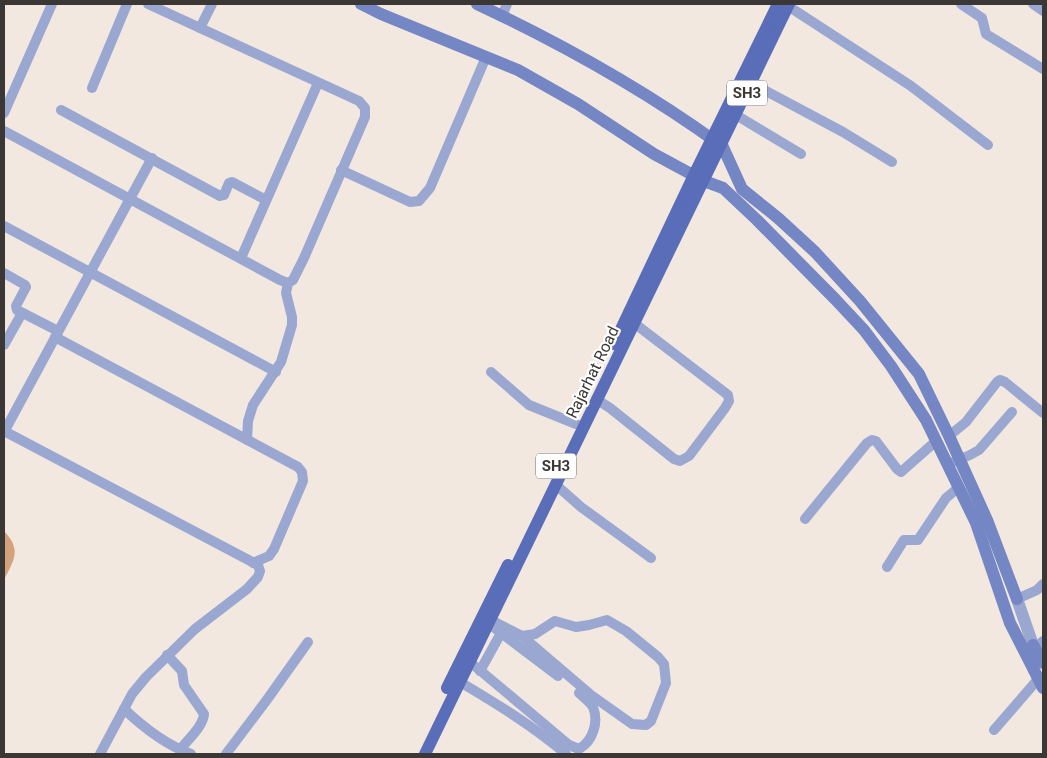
<svg xmlns="http://www.w3.org/2000/svg" width="1047" height="758" font-family="Roboto,sans-serif">
<rect width="100%" height="100%" fill="#f2e8e0"/>
<path fill="#d5a27c" d="M4 531C22 550 14 560 4 580Z"/>
<g fill="none" stroke-linecap="round" stroke-linejoin="round">
<g stroke="#9aa7d1" stroke-width="10">
<polyline points="148,4 359,101 365,108 365,117 304,258 293,280 288,283 286,293 292,317 292,325 281,362 253,405 248,421 247,440"/>
<polyline points="961,4 982,18 986,34 1043,69"/>
<polyline points="1033,4 1043,11"/>
<polyline points="788,6 911,86 988,145"/>
<polyline points="502,16 507,4"/>
<polyline points="200,28 212,4"/>
<polyline points="751,83 843,132 892,162"/>
<polyline points="92,88 127,4"/>
<polyline points="61,110 220,196 224,195 229,183 232,182 266,200"/>
<polyline points="4,113 52,4"/>
<polyline points="736,115 801,154"/>
<polyline points="4,131 280,280 288,283"/>
<polyline points="341,170 410,202 419,201 430,188 486,57"/>
<polyline points="4,226 276,372"/>
<polyline points="241,258 318,83"/>
<polyline points="4,273 25,285 26,287 16,306 17,310 58,331"/>
<polyline points="55,337 298,467 302,472 303,481 274,549 269,556 253,563"/>
<polyline points="4,345 22,313"/>
<polyline points="491,372 529,405 576,424"/>
<polyline points="596,399 610,408 674,459 680,461 689,456 725,408 729,401 728,395 634,323"/>
<polyline points="4,431 258,565 260,571 258,577 247,589 195,629 146,677 132,694 100,754"/>
<polyline points="4,432 152,158"/>
<polyline points="949,436 966,422 997,382 1000,380 1005,382 1043,413"/>
<polyline points="953,462 970,455 979,450 1012,412"/>
<polyline points="555,484 581,507 651,558"/>
<polyline points="805,519 867,443 872,440 876,441 897,469 901,472 935,442"/>
<polyline points="887,567 904,540 918,540 946,498 959,487"/>
<polyline points="1017,599 1037,590 1043,584"/>
<polyline points="485,617 522,636 535,634 555,621 576,627 589,625 607,620 626,631 658,657 664,664 666,683 651,721 646,725 632,724 591,695 522,636"/>
<polyline points="492,626 558,676"/>
<polyline points="1035,648 1043,641"/>
<path d="M167 655 182 671 184 685 204 714C203 727 187 740 180 750"/>
<path d="M470 662 569 745 579 749C593 741 599 722 593 707 590 702 583 697 579 693"/>
<polyline points="480,671 501,633"/>
<path d="M460 682C497 704 533 726 566 754"/>
<path d="M124 709C143 727 166 745 191 754"/>
<polyline points="994,730 1039,678"/>
<polyline points="226,754 266,701 308,642"/>
</g>
<polyline stroke="#9aa7d1" stroke-width="12" points="1017,599 1033,645"/>
<g stroke="#7486c3" stroke-width="12">
<polyline points="361,4 381,14 518,70 578,104 654,154 704,181 723,188 757,220 835,299 864,330 891,366 926,420 976,523 1010,623 1043,688"/>
<path d="M477 4C562 44 643 89 719 144"/>
<polyline points="722,145 742,189 778,218 815,252 860,301 919,374 949,436 987,520 1017,599"/>
<polyline points="1033,645 1043,663"/>
</g>
<g stroke="#596db8" stroke-width="12">
<polyline points="614,344 694,175 778,4"/>
<polyline points="447,688 508,565"/>
<polyline points="425,754 789,4"/>
</g>
</g>
<g text-anchor="middle" stroke-width="4.5" stroke-linejoin="round" paint-order="stroke">
<g fill="#fff" stroke="#757371" stroke-width="1">
<rect x="727" y="80.5" width="40" height="25" rx="4"/>
<rect x="536" y="453.5" width="40" height="25" rx="4"/>
</g>
<g font-size="15" font-weight="bold" fill="#3a3734">
<text x="747" y="98">SH3</text>
<text x="556" y="471">SH3</text>
</g>
<g font-size="16" fill="#3a3734" stroke="#fff">
<text transform="translate(592 372) rotate(-64)" y="6">Rajarhat Road</text>
</g>
</g>
<rect width="1047" height="758" fill="none" stroke="#3a3734" stroke-width="10"/>
</svg>
